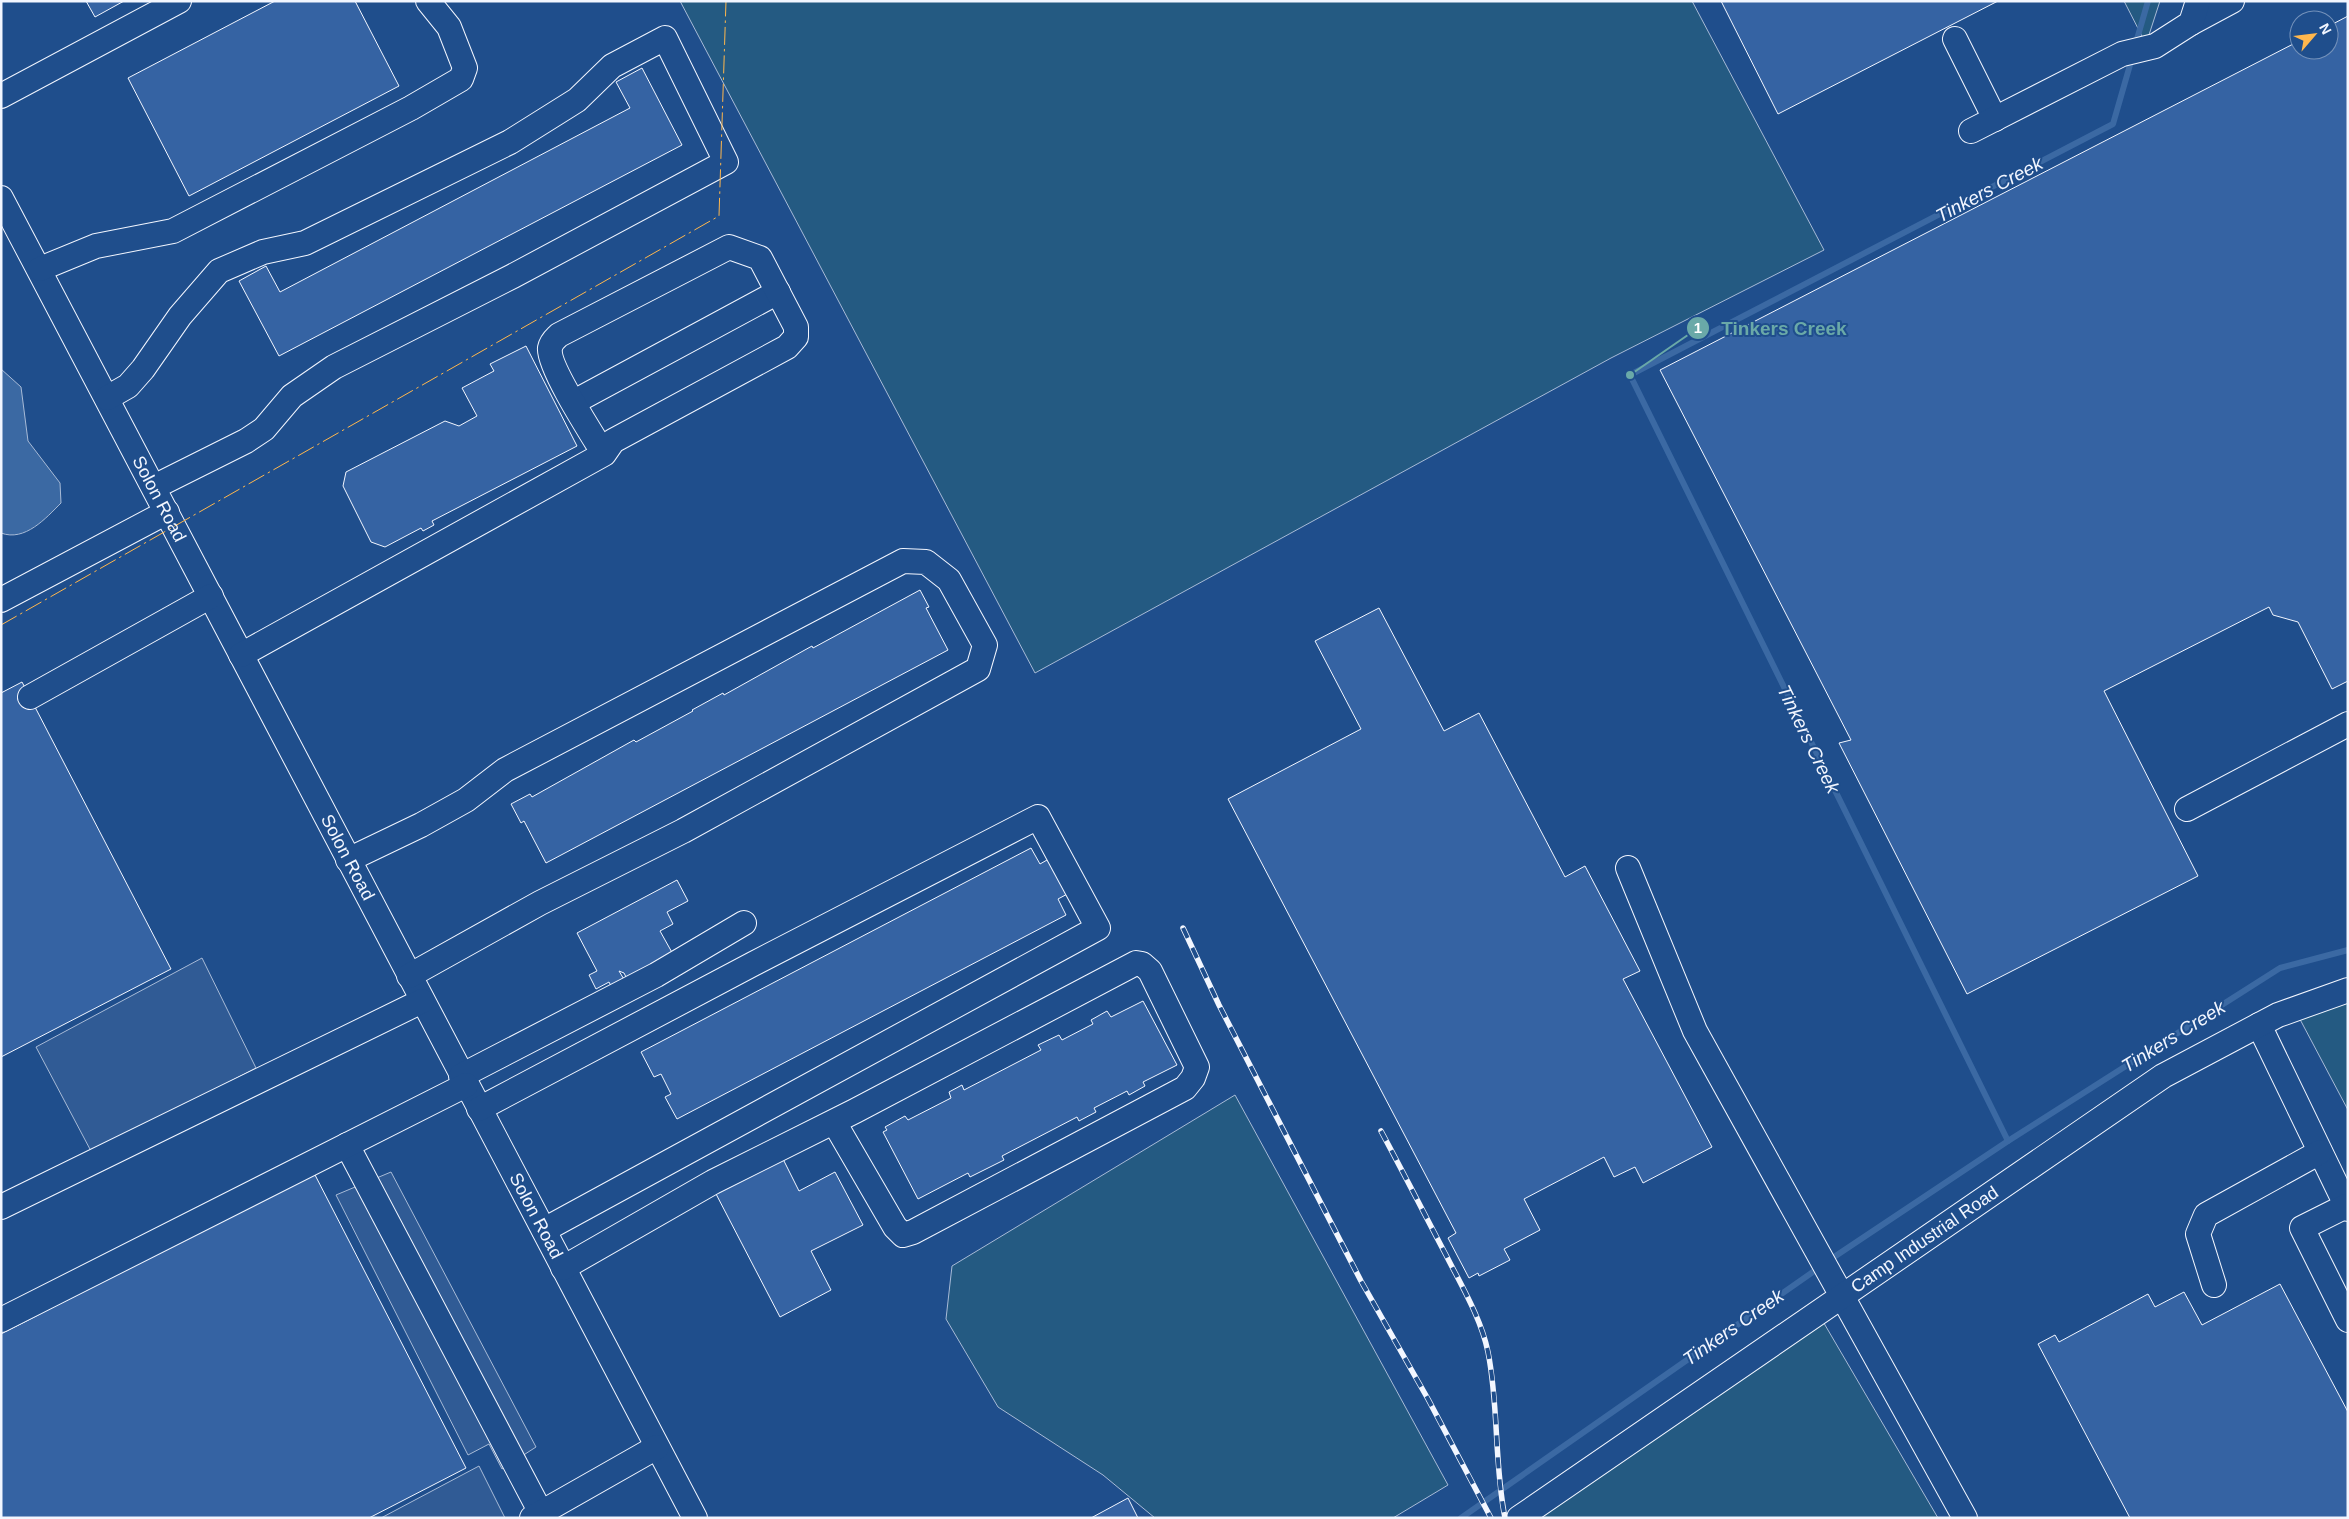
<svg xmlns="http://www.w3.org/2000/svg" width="2349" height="1519" font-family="Arial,sans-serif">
<rect width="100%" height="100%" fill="#1f4e8c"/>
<g fill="#245a82" stroke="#a8bbd7">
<polygon points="680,1 1692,1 1824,250 1611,358 1035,673"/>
<polygon points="2124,1 2160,1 2146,44"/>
<polygon points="2348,990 2348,1110 2294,1008"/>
<polygon points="1235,1095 1448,1485 1393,1518 1155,1518 1103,1475 998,1407 946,1319 952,1266"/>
<polygon points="1818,1313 1938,1518 1520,1518"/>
</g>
<g fill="#305b95" stroke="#a8bbd7">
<polygon points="202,958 256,1068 92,1153 36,1047"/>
<polygon points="391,1172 536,1447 502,1469 489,1444 468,1455 336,1195"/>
<polygon points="479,1466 505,1518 381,1518"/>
</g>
<path fill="#3b69a3" stroke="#a8bbd7" d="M1 369 21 387 28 441 60 483 61 503C46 518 25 542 1 533Z"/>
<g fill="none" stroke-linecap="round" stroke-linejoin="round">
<g stroke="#3b69a3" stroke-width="6">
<polyline points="2135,46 2148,1"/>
<polyline points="2008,1141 1630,375 2113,124 2132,58"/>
<polyline points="1828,1261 2008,1141 2280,968 2348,950"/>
<polyline points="1461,1518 1820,1267"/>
</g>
</g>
<g fill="#3563a3" stroke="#f2f6ff">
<polygon points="86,1 124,1 95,17"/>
<polygon points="275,1 355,1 399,86 189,196 128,78"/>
<polygon points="1721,1 1998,1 1778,114"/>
<polygon points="2348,16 2348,681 2332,689 2298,622 2273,615 2269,607 2104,691 2198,876 1967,994 1839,743 1851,740 1660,370 2299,41 2299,50 2329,50 2329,26"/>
<polygon points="642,68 682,145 279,356 239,281 266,266 280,292 630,108 616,82"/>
<polygon points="526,346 577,446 432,521 434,525 423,531 421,528 385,547 371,542 343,486 346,472 445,421 459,426 477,416 462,388 494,371 490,364"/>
<polygon points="920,590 929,607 926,608 948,650 546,863 524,821 521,823 511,804 530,794 532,797 634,740 636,742 693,711 692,710 723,693 724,695 812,646 813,648"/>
<polygon points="1379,608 1444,731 1479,713 1565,877 1585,866 1640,971 1623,979 1712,1147 1643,1183 1635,1167 1614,1177 1604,1157 1524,1199 1540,1230 1504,1249 1510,1260 1479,1276 1478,1273 1469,1278 1448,1238 1456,1233 1228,799 1361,729 1315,641"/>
<polygon points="22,682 171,969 1,1057 1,693"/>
<polygon points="1031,848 1040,864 1054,856 1073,891 1058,899 1066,915 677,1119 665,1097 671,1094 661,1074 654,1077 641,1052"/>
<polygon points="677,880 688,901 667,912 673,924 660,931 674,956 627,979 624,973 619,971 625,981 612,988 609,982 596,989 589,975 597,971 577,933"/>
<polygon points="1143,1001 1177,1065 1143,1082 1145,1086 1129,1095 1127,1091 1094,1108 1096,1112 1079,1121 1077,1117 1002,1156 1004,1160 970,1177 968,1173 918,1199 883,1132 887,1130 885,1127 905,1116 908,1120 951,1098 949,1092 962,1085 964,1090 1041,1050 1038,1045 1059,1035 1062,1040 1093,1024 1091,1020 1107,1011 1111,1017"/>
<polygon points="782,1157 799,1191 835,1172 863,1225 811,1251 831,1290 780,1317 715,1192"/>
<polygon points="314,1173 466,1468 369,1518 1,1518 1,1334"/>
<polygon points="2280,1284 2348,1412 2348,1518 2130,1518 2038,1344 2055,1335 2059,1342 2148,1294 2155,1307 2184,1292 2202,1325"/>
<polygon points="1128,1498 1138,1518 1091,1518"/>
</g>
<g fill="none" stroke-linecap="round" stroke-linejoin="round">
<defs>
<g id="minor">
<polyline points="2191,23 2232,1"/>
<polyline points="1955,39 1995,119"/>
<polyline points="1,96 179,1"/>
<polyline points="1971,131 2122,54 2155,46 2191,23 2198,1"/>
<path id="s1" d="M1 198 695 1518"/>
<polyline points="40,269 96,246 173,231 411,108 461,79 465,68 449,27 428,1"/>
<polyline points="107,398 128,386 143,369 180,316 219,271 263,252 305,243 510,142 577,100 612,66 665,38 726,162 513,276 334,367 292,396 264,429 246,441 154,487"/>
<polyline points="574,402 778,292"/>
<polyline points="1,600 167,512"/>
<path d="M241 655 604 454 613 441 787 347 796 337V327L760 258 729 247 559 335C555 339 551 342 550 348 547 365 593 436 604 454"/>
<polyline points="30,697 211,596"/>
<polyline points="2187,809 2348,724"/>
<polyline points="348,860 421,825 466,800 505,770 903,561 926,562 949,580 985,645 978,669 683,831 540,903 409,976"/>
<polyline points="1628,868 1695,1031 1965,1518"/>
<polyline points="2259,1025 2348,1209"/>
<polyline points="461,1076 656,975 744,923"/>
<polyline points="479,1109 753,964 1038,817 1098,928 544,1230"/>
<polyline points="347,1145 541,1513"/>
<polyline points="2346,1206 2302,1228 2348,1320"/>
<polyline points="1,1207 422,1001"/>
<polyline points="563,1268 713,1182 855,1111 1136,963 1142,964 1150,971 1197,1067 1193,1078 1185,1088 913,1232 903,1235 895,1227 834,1122"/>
<polyline points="2214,1285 2198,1234 2206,1215 2320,1152"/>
<polyline points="1,1320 466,1085"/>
<polyline points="532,1518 657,1447"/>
<path id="s2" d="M1519 1518 2163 1076 2278 1015 2348 990"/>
</g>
</defs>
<use href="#minor" stroke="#f2f6ff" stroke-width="26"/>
<use href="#minor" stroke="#1f4e8c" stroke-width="24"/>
<defs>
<g id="rail">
<polyline points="1183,928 1219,1005 1361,1281 1428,1399 1491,1518"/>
<path d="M1381 1131C1403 1172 1424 1213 1446 1255 1461 1285 1481 1318 1488 1352 1499 1407 1494 1463 1505 1518"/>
</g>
</defs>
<use href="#rail" stroke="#f2f6ff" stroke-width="5.5"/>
<use href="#rail" stroke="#1f4e8c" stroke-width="4" stroke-dasharray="11" stroke-linecap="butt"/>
<polyline stroke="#ffb74d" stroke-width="1" stroke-dasharray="18 4 2.5 4" stroke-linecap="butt" points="1,625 719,216 726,1"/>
</g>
<g text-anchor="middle" stroke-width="4" stroke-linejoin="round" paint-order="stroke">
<g font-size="18" fill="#f2f6ff" stroke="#1f4e8c">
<text dy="6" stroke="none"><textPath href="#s1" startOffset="340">Solon Road</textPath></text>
<text dy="6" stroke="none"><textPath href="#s1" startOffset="745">Solon Road</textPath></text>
<text dy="6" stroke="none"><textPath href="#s1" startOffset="1150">Solon Road</textPath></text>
<text dy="6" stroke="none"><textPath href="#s2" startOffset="492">Camp Industrial Road</textPath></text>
</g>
<g font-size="19" font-style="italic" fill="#f2f6ff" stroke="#1f4e8c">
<text transform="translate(1989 189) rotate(-28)" y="7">Tinkers Creek</text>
<text transform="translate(1809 739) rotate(64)" y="7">Tinkers Creek</text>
<text transform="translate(2173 1036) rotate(-32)" y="7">Tinkers Creek</text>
<text transform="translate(1733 1327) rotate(-35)" y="7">Tinkers Creek</text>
</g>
</g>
<path fill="none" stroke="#6aa9a8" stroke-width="2" d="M1630 375L1698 328"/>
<g fill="#6aa9a8" stroke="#1f4e8c" stroke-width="2">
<circle cx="1630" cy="375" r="5"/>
<circle cx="1698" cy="328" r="12"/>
</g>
<g font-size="15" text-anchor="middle" font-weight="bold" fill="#fff">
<text x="1698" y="333">1</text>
</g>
<g font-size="19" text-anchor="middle" font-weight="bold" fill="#6aa9a8" stroke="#1f4e8c" stroke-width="4" stroke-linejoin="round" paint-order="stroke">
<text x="1784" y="335">Tinkers Creek</text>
</g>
<rect width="2349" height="1519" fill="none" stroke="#f2f6ff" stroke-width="5"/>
<g transform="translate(2314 35) rotate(62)"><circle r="24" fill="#1f4e8c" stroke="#7391ba"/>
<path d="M0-4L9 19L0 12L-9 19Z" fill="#ffb74d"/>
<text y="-8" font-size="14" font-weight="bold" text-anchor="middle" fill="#f2f6ff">N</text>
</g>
</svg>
